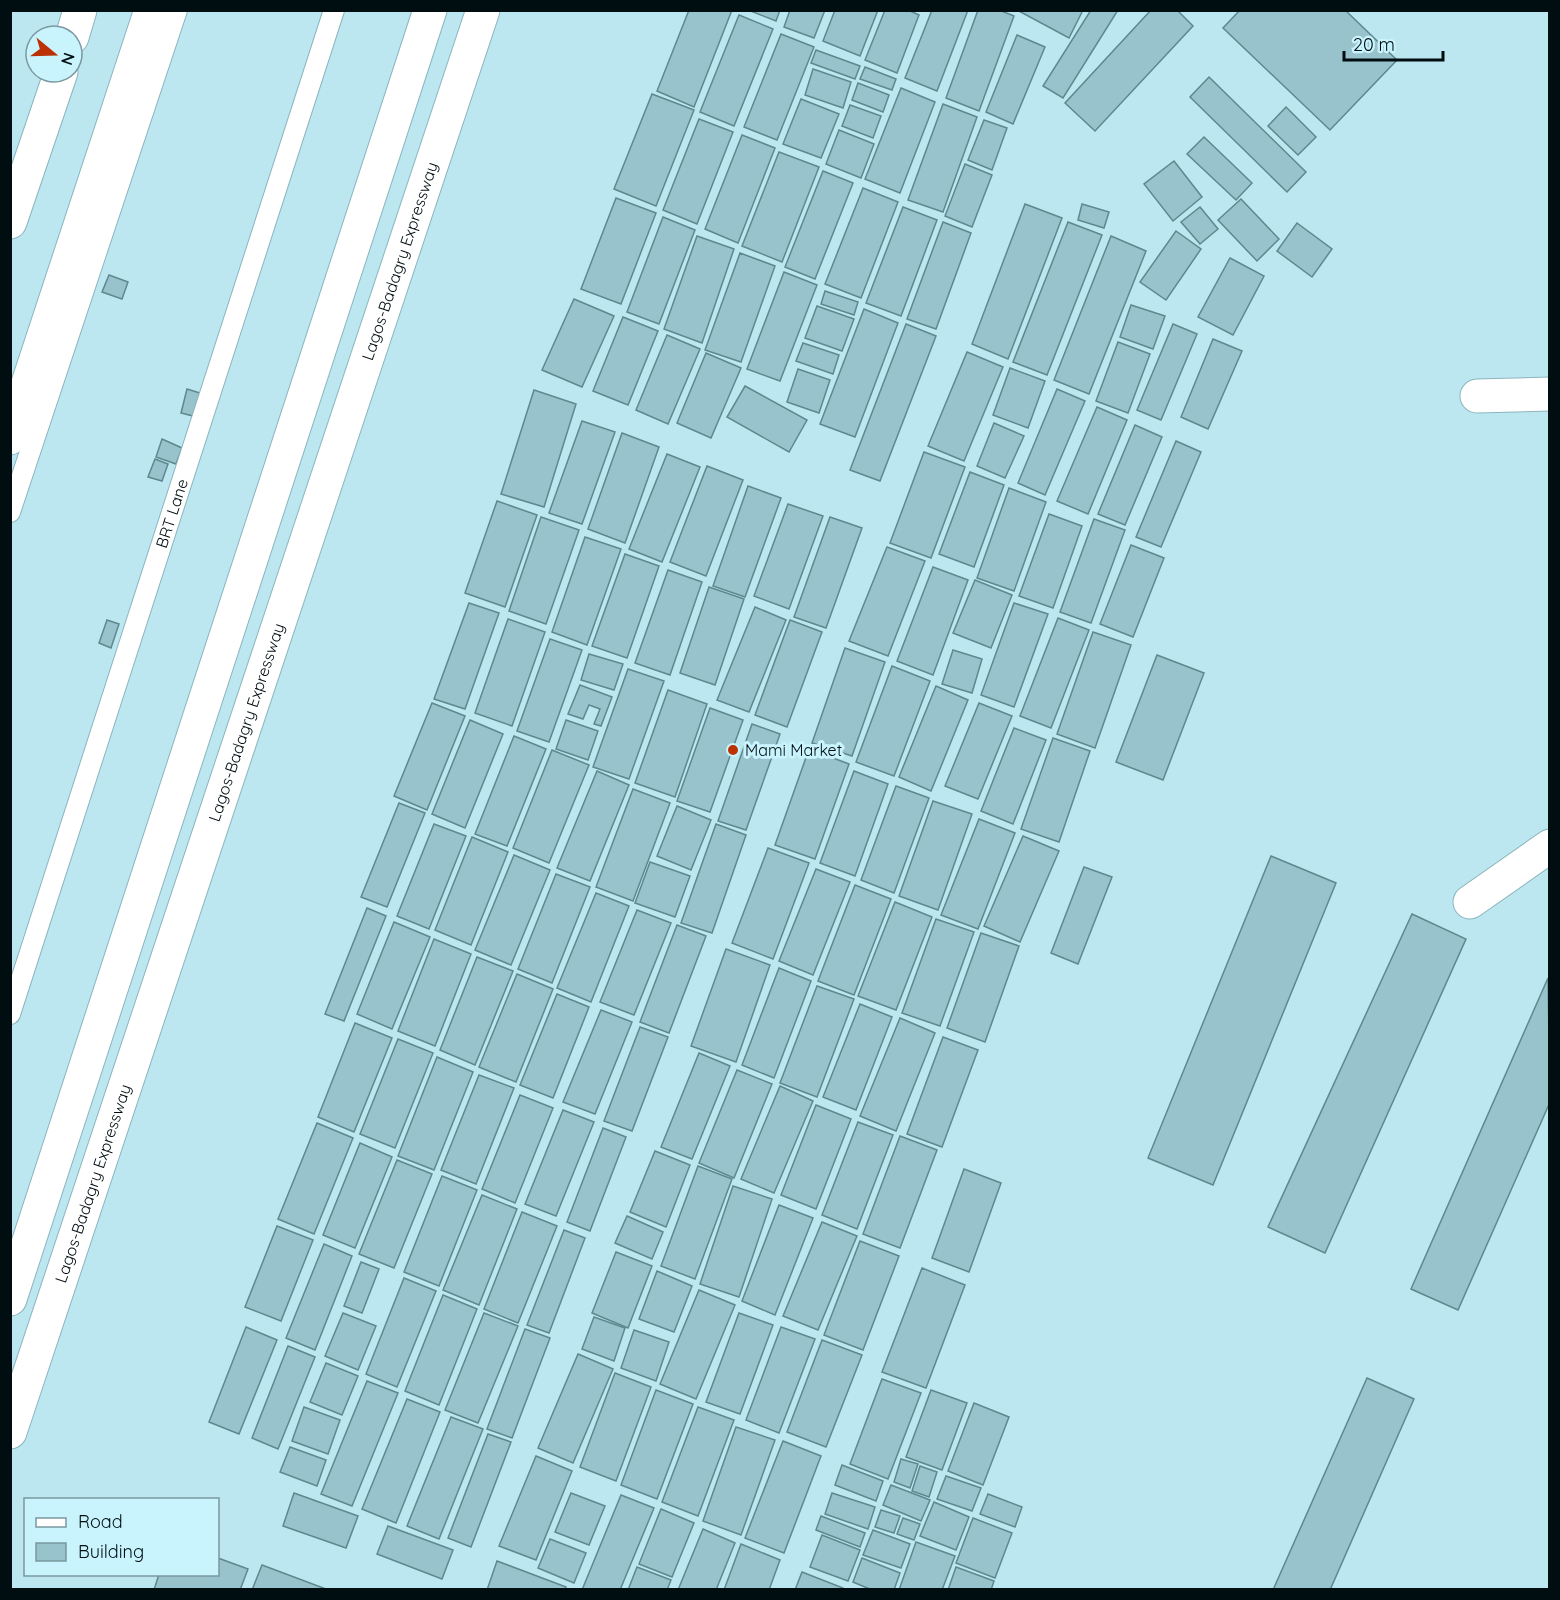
<svg xmlns="http://www.w3.org/2000/svg" width="1560" height="1600" font-family="Quicksand,sans-serif">
<rect width="100%" height="100%" fill="#bce7f0"/>
<g fill="#99c3cc" stroke="#5f878f" stroke-width="1.5">
<polygon points="689,10 732,10 694,107 657,91"/>
<polygon points="748,10 780,10 776,21"/>
<polygon points="790,10 825,10 814,38 784,27"/>
<polygon points="835,10 878,10 860,56 823,41"/>
<polygon points="885,10 908,10 919,15 897,73 865,60"/>
<polygon points="932,10 968,10 937,91 905,78"/>
<polygon points="978,10 999,10 1014,16 979,111 946,98"/>
<polygon points="1017,10 1083,10 1069,38"/>
<polygon points="1091,10 1118,10 1063,98 1043,86"/>
<polygon points="1151,10 1177,10 1193,26 1095,131 1065,103"/>
<polygon points="1240,10 1345,10 1397,60 1330,130 1223,28"/>
<polygon points="739,15 773,29 734,126 700,112"/>
<polygon points="781,34 814,47 777,140 744,127"/>
<polygon points="1017,35 1045,47 1013,124 986,112"/>
<polygon points="816,50 860,66 855,79 811,63"/>
<polygon points="865,67 896,79 892,90 860,79"/>
<polygon points="813,69 851,82 843,108 805,95"/>
<polygon points="1209,77 1306,172 1287,192 1190,97"/>
<polygon points="858,83 889,95 883,112 852,100"/>
<polygon points="901,88 935,102 900,193 865,179"/>
<polygon points="652,94 694,110 656,206 614,189"/>
<polygon points="801,99 839,114 821,158 783,144"/>
<polygon points="943,104 977,117 943,212 908,200"/>
<polygon points="850,105 881,116 873,138 842,126"/>
<polygon points="1286,107 1316,137 1298,155 1268,126"/>
<polygon points="699,119 733,132 697,224 663,210"/>
<polygon points="984,120 1007,128 992,170 968,160"/>
<polygon points="839,130 874,144 861,178 826,164"/>
<polygon points="742,135 775,148 738,243 705,229"/>
<polygon points="1204,137 1252,183 1236,200 1187,154"/>
<polygon points="779,152 819,167 782,262 742,246"/>
<polygon points="1174,161 1202,197 1173,221 1144,184"/>
<polygon points="965,164 992,175 972,227 945,216"/>
<polygon points="823,171 853,183 815,279 785,267"/>
<polygon points="863,188 898,202 861,298 825,284"/>
<polygon points="616,198 656,213 621,304 581,289"/>
<polygon points="1241,199 1279,239 1257,261 1218,220"/>
<polygon points="1025,204 1062,218 1008,359 972,344"/>
<polygon points="1082,204 1109,212 1104,228 1078,220"/>
<polygon points="903,207 937,220 901,316 866,303"/>
<polygon points="1200,207 1218,229 1200,244 1181,222"/>
<polygon points="663,217 695,230 659,324 627,312"/>
<polygon points="943,222 971,233 936,329 907,319"/>
<polygon points="1068,222 1102,235 1047,375 1013,362"/>
<polygon points="1297,223 1332,249 1312,277 1277,251"/>
<polygon points="1176,231 1201,249 1166,300 1140,282"/>
<polygon points="697,236 734,249 702,343 664,329"/>
<polygon points="1111,236 1146,251 1089,394 1054,380"/>
<polygon points="740,253 775,266 741,362 705,350"/>
<polygon points="1230,258 1264,276 1233,335 1198,317"/>
<polygon points="784,272 817,285 780,381 747,369"/>
<polygon points="109,275 128,282 122,299 102,292"/>
<polygon points="825,291 858,302 854,315 821,304"/>
<polygon points="574,299 614,316 582,387 542,370"/>
<polygon points="1131,305 1165,316 1153,349 1120,337"/>
<polygon points="817,306 854,319 842,351 805,338"/>
<polygon points="864,309 898,323 855,437 820,424"/>
<polygon points="623,317 658,331 628,405 593,391"/>
<polygon points="906,324 936,336 880,481 850,470"/>
<polygon points="1173,324 1197,334 1161,420 1137,410"/>
<polygon points="667,335 700,349 668,424 636,410"/>
<polygon points="1213,339 1242,351 1208,429 1181,417"/>
<polygon points="1118,342 1150,354 1128,413 1096,401"/>
<polygon points="803,343 839,355 833,374 796,361"/>
<polygon points="967,352 1003,367 964,461 928,446"/>
<polygon points="706,353 741,368 711,438 677,423"/>
<polygon points="1010,368 1045,381 1028,428 993,415"/>
<polygon points="798,369 830,380 819,413 787,402"/>
<polygon points="745,386 807,420 789,452 727,417"/>
<polygon points="187,389 200,393 193,416 181,413"/>
<polygon points="1057,389 1085,401 1045,495 1018,483"/>
<polygon points="534,390 576,404 544,507 501,494"/>
<polygon points="1097,407 1127,420 1088,514 1057,501"/>
<polygon points="582,421 615,432 582,524 549,513"/>
<polygon points="994,423 1024,436 1005,478 977,466"/>
<polygon points="1135,425 1162,437 1125,525 1098,514"/>
<polygon points="622,433 659,447 625,543 588,529"/>
<polygon points="162,439 182,448 176,464 156,457"/>
<polygon points="1176,441 1201,452 1161,547 1136,537"/>
<polygon points="924,452 965,467 931,558 890,543"/>
<polygon points="667,454 700,467 662,562 629,549"/>
<polygon points="155,459 168,464 162,481 148,477"/>
<polygon points="707,466 743,480 706,576 670,562"/>
<polygon points="970,472 1004,485 974,567 939,554"/>
<polygon points="748,486 781,498 745,597 713,586"/>
<polygon points="1009,488 1046,502 1014,591 977,578"/>
<polygon points="497,501 537,515 505,607 465,593"/>
<polygon points="788,504 823,516 789,609 754,596"/>
<polygon points="1049,514 1082,526 1053,608 1019,596"/>
<polygon points="541,517 579,530 546,624 509,611"/>
<polygon points="830,517 862,528 826,628 794,617"/>
<polygon points="1094,519 1125,530 1091,623 1060,612"/>
<polygon points="585,537 621,549 587,645 552,632"/>
<polygon points="1131,545 1164,558 1133,637 1100,624"/>
<polygon points="887,547 925,561 888,656 849,641"/>
<polygon points="625,554 659,566 627,658 592,646"/>
<polygon points="933,567 968,580 933,675 897,661"/>
<polygon points="668,570 702,582 670,675 635,663"/>
<polygon points="975,580 1012,595 991,648 953,633"/>
<polygon points="709,587 744,599 715,685 680,673"/>
<polygon points="469,603 499,613 465,709 434,699"/>
<polygon points="1014,603 1048,614 1014,707 981,695"/>
<polygon points="755,607 786,620 749,712 717,700"/>
<polygon points="1058,618 1089,630 1051,728 1020,716"/>
<polygon points="508,619 545,632 512,726 475,713"/>
<polygon points="107,620 119,624 111,648 99,643"/>
<polygon points="790,620 822,632 787,727 755,715"/>
<polygon points="1093,632 1131,645 1095,748 1057,734"/>
<polygon points="550,639 582,650 549,742 517,731"/>
<polygon points="845,648 885,662 852,756 812,743"/>
<polygon points="953,650 982,659 972,693 942,684"/>
<polygon points="589,654 623,664 614,690 581,680"/>
<polygon points="1157,655 1204,673 1163,780 1116,762"/>
<polygon points="892,666 930,681 894,776 856,762"/>
<polygon points="628,669 664,681 629,779 593,767"/>
<polygon points="580,685 612,697 601,726 594,724 600,709 589,705 583,719 568,714"/>
<polygon points="936,686 968,700 931,791 899,777"/>
<polygon points="668,690 707,704 675,797 635,783"/>
<polygon points="432,703 465,716 427,810 394,796"/>
<polygon points="979,703 1012,716 978,799 945,786"/>
<polygon points="710,708 743,720 710,812 677,801"/>
<polygon points="470,720 503,734 465,828 432,814"/>
<polygon points="566,720 598,731 588,760 556,749"/>
<polygon points="752,724 780,734 746,830 718,821"/>
<polygon points="1014,728 1046,740 1013,824 981,811"/>
<polygon points="514,736 546,749 507,846 475,834"/>
<polygon points="1053,738 1090,751 1059,842 1021,829"/>
<polygon points="809,749 849,764 815,859 775,845"/>
<polygon points="552,750 589,765 549,863 513,848"/>
<polygon points="597,771 629,785 590,881 557,868"/>
<polygon points="854,771 888,784 855,876 820,863"/>
<polygon points="896,786 929,798 894,893 861,880"/>
<polygon points="633,789 670,803 633,901 596,887"/>
<polygon points="933,801 972,814 938,910 899,896"/>
<polygon points="399,803 425,813 387,907 361,897"/>
<polygon points="677,806 711,820 691,870 657,856"/>
<polygon points="979,819 1015,833 978,929 941,915"/>
<polygon points="434,824 466,836 429,929 397,916"/>
<polygon points="716,824 746,835 712,933 681,923"/>
<polygon points="1023,836 1059,851 1020,942 984,926"/>
<polygon points="472,837 508,852 471,945 435,930"/>
<polygon points="768,848 809,863 773,959 732,943"/>
<polygon points="514,855 550,870 511,965 475,950"/>
<polygon points="1271,856 1336,883 1213,1185 1148,1158"/>
<polygon points="650,862 690,876 675,917 635,903"/>
<polygon points="1084,867 1112,877 1078,964 1051,953"/>
<polygon points="816,869 850,882 813,975 779,961"/>
<polygon points="556,874 590,887 552,983 518,969"/>
<polygon points="855,885 891,899 854,995 818,981"/>
<polygon points="596,893 629,906 591,1002 557,988"/>
<polygon points="895,902 932,917 896,1010 858,996"/>
<polygon points="367,908 386,916 344,1021 325,1014"/>
<polygon points="637,910 671,923 634,1015 600,1002"/>
<polygon points="1412,914 1466,939 1325,1253 1268,1227"/>
<polygon points="936,919 974,932 940,1026 902,1013"/>
<polygon points="394,922 430,937 392,1029 357,1014"/>
<polygon points="677,925 706,936 669,1033 640,1022"/>
<polygon points="981,933 1019,946 985,1042 947,1028"/>
<polygon points="434,939 471,954 435,1046 398,1031"/>
<polygon points="726,949 770,965 736,1062 691,1046"/>
<polygon points="477,957 513,971 475,1065 440,1050"/>
<polygon points="779,968 811,981 774,1078 742,1065"/>
<polygon points="517,974 553,989 516,1082 479,1067"/>
<polygon points="1548,978 1550,1102 1458,1310 1411,1289"/>
<polygon points="817,986 854,999 817,1097 780,1083"/>
<polygon points="557,994 589,1007 553,1098 520,1085"/>
<polygon points="860,1004 892,1017 856,1110 823,1097"/>
<polygon points="601,1010 632,1022 595,1114 563,1102"/>
<polygon points="900,1018 935,1033 896,1131 860,1116"/>
<polygon points="355,1023 392,1038 354,1132 318,1117"/>
<polygon points="640,1027 668,1037 632,1131 604,1121"/>
<polygon points="943,1037 978,1050 942,1147 907,1134"/>
<polygon points="398,1039 433,1053 395,1148 360,1134"/>
<polygon points="699,1053 730,1066 692,1159 661,1147"/>
<polygon points="437,1057 473,1072 434,1170 398,1156"/>
<polygon points="737,1070 772,1084 734,1178 699,1163"/>
<polygon points="479,1075 514,1088 476,1184 441,1170"/>
<polygon points="780,1086 813,1101 774,1193 741,1179"/>
<polygon points="520,1095 553,1108 515,1203 482,1189"/>
<polygon points="816,1105 851,1119 816,1209 781,1195"/>
<polygon points="563,1110 594,1122 556,1216 525,1204"/>
<polygon points="858,1122 893,1135 857,1229 822,1215"/>
<polygon points="317,1123 353,1138 314,1234 278,1219"/>
<polygon points="603,1128 626,1137 590,1231 567,1222"/>
<polygon points="900,1136 937,1150 900,1248 863,1234"/>
<polygon points="360,1143 392,1157 355,1248 323,1235"/>
<polygon points="655,1151 690,1165 666,1227 630,1212"/>
<polygon points="397,1160 432,1174 394,1268 359,1254"/>
<polygon points="698,1166 732,1179 695,1279 661,1266"/>
<polygon points="964,1169 1001,1183 969,1272 932,1258"/>
<polygon points="442,1176 477,1190 439,1286 404,1272"/>
<polygon points="733,1186 772,1199 739,1297 700,1284"/>
<polygon points="482,1195 517,1209 479,1305 443,1290"/>
<polygon points="779,1205 813,1218 775,1315 742,1301"/>
<polygon points="522,1212 557,1226 518,1323 484,1309"/>
<polygon points="627,1216 663,1232 652,1259 615,1243"/>
<polygon points="822,1222 857,1236 818,1330 783,1316"/>
<polygon points="277,1226 313,1240 281,1321 245,1307"/>
<polygon points="564,1230 585,1238 549,1333 527,1325"/>
<polygon points="860,1241 899,1256 863,1350 824,1335"/>
<polygon points="324,1244 352,1256 315,1350 286,1338"/>
<polygon points="616,1252 652,1266 628,1328 592,1313"/>
<polygon points="361,1262 379,1269 362,1313 344,1306"/>
<polygon points="922,1268 965,1285 926,1388 882,1372"/>
<polygon points="657,1271 692,1286 674,1332 639,1319"/>
<polygon points="404,1278 436,1291 397,1387 366,1374"/>
<polygon points="699,1290 735,1305 696,1399 660,1384"/>
<polygon points="443,1295 477,1309 439,1405 405,1391"/>
<polygon points="343,1313 376,1326 358,1370 325,1356"/>
<polygon points="484,1313 518,1326 478,1423 445,1410"/>
<polygon points="739,1313 773,1325 740,1414 706,1402"/>
<polygon points="594,1317 625,1328 614,1361 582,1349"/>
<polygon points="246,1327 277,1340 239,1434 209,1422"/>
<polygon points="781,1327 815,1339 779,1433 746,1420"/>
<polygon points="525,1329 550,1338 512,1438 487,1429"/>
<polygon points="634,1330 669,1342 656,1381 621,1368"/>
<polygon points="822,1340 862,1355 826,1447 787,1432"/>
<polygon points="288,1346 315,1357 278,1449 252,1438"/>
<polygon points="578,1354 613,1369 573,1463 538,1448"/>
<polygon points="326,1363 358,1376 342,1415 310,1402"/>
<polygon points="615,1373 651,1387 616,1481 580,1467"/>
<polygon points="1367,1378 1414,1399 1330,1590 1273,1590"/>
<polygon points="882,1379 921,1393 888,1479 850,1464"/>
<polygon points="367,1381 398,1393 352,1506 321,1494"/>
<polygon points="656,1390 693,1404 657,1499 621,1485"/>
<polygon points="931,1390 967,1403 942,1470 906,1457"/>
<polygon points="407,1399 440,1412 396,1523 362,1509"/>
<polygon points="974,1403 1009,1417 983,1485 948,1471"/>
<polygon points="304,1407 340,1420 328,1454 292,1441"/>
<polygon points="698,1407 734,1420 698,1516 662,1502"/>
<polygon points="451,1417 483,1429 439,1539 407,1526"/>
<polygon points="736,1427 775,1440 741,1535 703,1521"/>
<polygon points="488,1434 511,1442 471,1547 448,1538"/>
<polygon points="783,1441 821,1456 784,1553 745,1538"/>
<polygon points="290,1447 326,1460 317,1486 280,1472"/>
<polygon points="536,1456 572,1471 536,1560 499,1546"/>
<polygon points="901,1459 918,1464 910,1488 894,1482"/>
<polygon points="842,1465 883,1481 876,1501 835,1485"/>
<polygon points="920,1466 937,1472 929,1497 912,1491"/>
<polygon points="946,1476 981,1488 972,1511 937,1499"/>
<polygon points="891,1485 930,1500 921,1521 883,1505"/>
<polygon points="294,1493 358,1516 346,1548 283,1526"/>
<polygon points="571,1493 605,1506 589,1545 555,1532"/>
<polygon points="832,1493 875,1507 868,1529 825,1514"/>
<polygon points="988,1494 1022,1507 1015,1527 980,1514"/>
<polygon points="621,1495 654,1508 620,1590 582,1590"/>
<polygon points="934,1502 969,1517 956,1550 920,1536"/>
<polygon points="661,1509 694,1523 672,1577 639,1564"/>
<polygon points="881,1510 900,1516 894,1533 875,1527"/>
<polygon points="821,1516 865,1533 860,1547 816,1530"/>
<polygon points="903,1518 920,1524 914,1540 897,1534"/>
<polygon points="973,1518 1012,1533 995,1578 956,1563"/>
<polygon points="388,1526 453,1550 442,1579 377,1554"/>
<polygon points="703,1529 735,1543 716,1590 678,1590"/>
<polygon points="873,1530 910,1544 901,1568 863,1555"/>
<polygon points="822,1535 860,1550 848,1581 810,1567"/>
<polygon points="550,1539 586,1553 574,1583 538,1568"/>
<polygon points="916,1542 955,1556 942,1590 899,1590"/>
<polygon points="741,1544 780,1560 769,1590 724,1590"/>
<polygon points="218,1558 248,1569 240,1590 154,1590 159,1574 218,1574"/>
<polygon points="862,1558 900,1573 894,1590 872,1590 853,1582"/>
<polygon points="497,1561 566,1587 565,1590 487,1590"/>
<polygon points="262,1565 326,1589 326,1590 252,1590"/>
<polygon points="637,1567 671,1580 667,1590 628,1590"/>
<polygon points="956,1567 994,1581 991,1590 948,1590"/>
<polygon points="802,1572 843,1588 843,1590 795,1590"/>
</g>
<g fill="none" stroke-linecap="round" stroke-linejoin="round">
<defs>
<g id="service">
<polyline points="10,512 177,10"/>
<path id="s1" d="M10 1014 334 10"/>
</g>
<g id="minor">
<polyline points="1477,396 1550,394"/>
<polyline points="1470,902 1550,846"/>
</g>
<g id="primary">
<polyline points="72,37 80,10"/>
<polyline points="10,222 61,72"/>
<path id="s2" d="M10 1432 483 10"/>
</g>
<g id="trunk">
<polyline points="10,438 151,10"/>
<polyline points="10,1299 430,10"/>
</g>
</defs>
<use href="#service" stroke="#8bb5be" stroke-width="22"/>
<use href="#minor" stroke="#8bb5be" stroke-width="35"/>
<use href="#primary" stroke="#8bb5be" stroke-width="35"/>
<use href="#trunk" stroke="#8bb5be" stroke-width="35"/>
<use href="#service" stroke="#fff" stroke-width="20"/>
<use href="#minor" stroke="#fff" stroke-width="33"/>
<use href="#primary" stroke="#fff" stroke-width="33"/>
<use href="#trunk" stroke="#fff" stroke-width="33"/>
</g>
<circle fill="#bc3205" stroke="#c9f4fe" stroke-width="2" cx="733" cy="750" r="6"/>
<g text-anchor="middle" stroke-width="6" stroke-linejoin="round" paint-order="stroke">
<g font-size="16" fill="#010e11" stroke="#c9f4fe">
<text dy="6" stroke="none"><textPath href="#s2" startOffset="1234">Lagos-Badagry Expressway</textPath></text>
<text dy="6" stroke="none"><textPath href="#s1" startOffset="526">BRT Lane</textPath></text>
<text dy="6" stroke="none"><textPath href="#s2" startOffset="748">Lagos-Badagry Expressway</textPath></text>
<text dy="6" stroke="none"><textPath href="#s2" startOffset="262">Lagos-Badagry Expressway</textPath></text>
</g>
<g font-size="16" fill="#010e11" stroke="#c9f4fe" text-anchor="start">
<text x="745" y="756">Mami Market</text>
</g>
</g>
<rect width="1560" height="1600" fill="none" stroke="#010e11" stroke-width="24"/>
<rect x="24" y="1498" width="195" height="78" fill="#c9f4fe" stroke="#79989f" stroke-width="1.5"/>
<rect x="36" y="1518" width="30" height="9" fill="#ffffff" stroke="#79989f" stroke-width="1.5"/>
<text x="78" y="1528" font-size="18" fill="#010e11">Road</text>
<rect x="36" y="1543" width="30" height="18" fill="#99c3cc" stroke="#79989f" stroke-width="1.5"/>
<text x="78" y="1558" font-size="18" fill="#010e11">Building</text>
<g transform="translate(54 54) rotate(109)"><circle r="28" fill="#c9f4fe" stroke="#79989f" stroke-width="1.5"/>
<path d="M0-4.5L10 22L0 15L-10 22Z" fill="#bc3205"/>
<text y="-9" font-size="16" font-weight="bold" text-anchor="middle" fill="#010e11">N</text>
</g>
<path d="M1344 51v9h99v-9" fill="none" stroke="#010e11" stroke-width="3"/>
<text x="1353" y="51" font-size="18" fill="#010e11" stroke="#c9f4fe" stroke-width="4.5" paint-order="stroke">20 m</text>
</svg>
